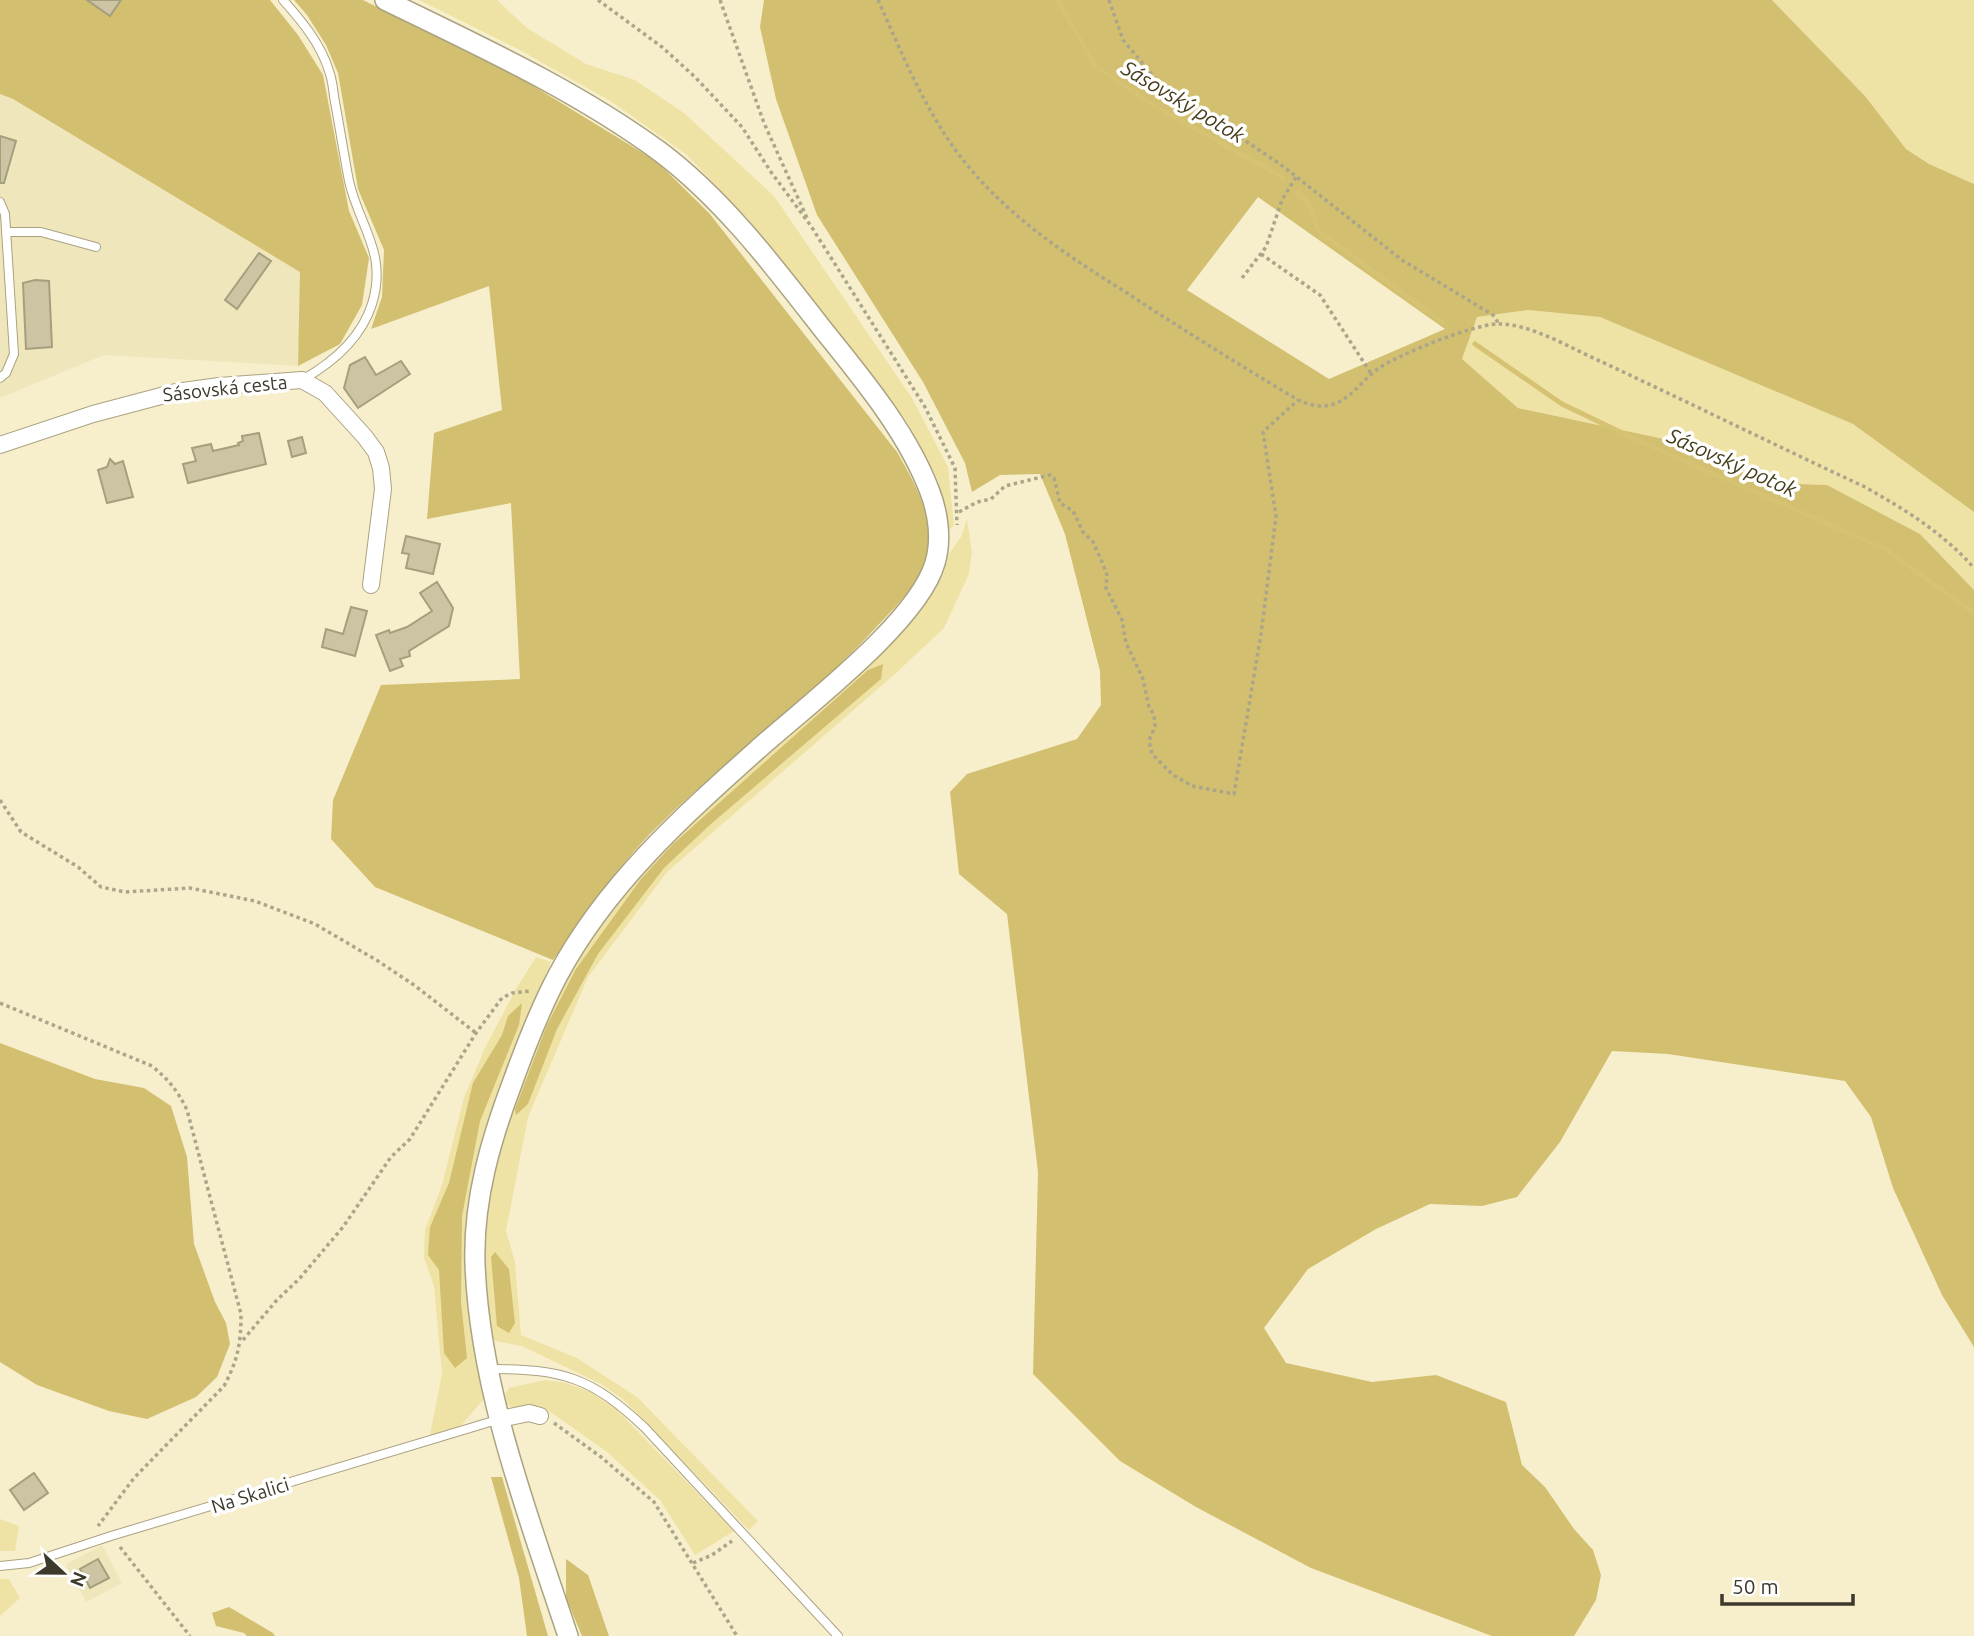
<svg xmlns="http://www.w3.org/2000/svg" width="1974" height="1636" font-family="Ubuntu,sans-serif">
<rect width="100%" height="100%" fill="#f7efcc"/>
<g fill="#f0e6bb">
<polygon points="0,94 13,99 301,272 298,366 104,355 0,398"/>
<polygon points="102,1545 122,1583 86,1602 66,1564"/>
</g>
<g fill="#efe2a5">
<polygon points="419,0 497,0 527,28 586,64 635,80 684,113 774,196 912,398 948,467 954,525 950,530 938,480 906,420 748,219 687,155 612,102 518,49"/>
<polygon points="1772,0 1974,0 1974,184 1929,164 1906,149 1865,96"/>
<polygon points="1528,310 1600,317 1853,424 1974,512 1974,590 1920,534 1827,485 1768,483 1664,439 1518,408 1462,359 1477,317"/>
<polygon points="967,519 972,552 969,574 944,628 895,674 667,872 588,977 528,1117 506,1231 515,1262 521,1335 577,1358 637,1397 758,1521 749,1530 624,1400 601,1384 522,1346 490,1340 484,1280 486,1225 492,1169 536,1040 564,981 603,920 670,839 864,667 921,608 943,575 949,554 961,537"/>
<path d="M536 957 551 962C515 1050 469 1140 465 1237 464 1288 474 1337 484 1386L483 1400 459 1428 430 1435 442 1373 434 1286 424 1258 425 1230 442 1185 464 1098 484 1050 516 989Z"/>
<polygon points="545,1380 566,1383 590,1392 616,1409 734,1531 695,1555 660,1500 607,1452 549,1411 531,1405 514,1409 507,1404 505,1394 509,1388"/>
<polygon points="0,1519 19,1526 15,1551 0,1551"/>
<polygon points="0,1579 9,1579 20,1598 0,1616"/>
</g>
<g fill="#d2bf6f" fill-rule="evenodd">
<polygon points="0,0 270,0 298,35 323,75 349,211 369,258 362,305 340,344 298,366 300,272 13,99 0,94"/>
<path d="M294 0H363L522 79 656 161 709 213 897 452C917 487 939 525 924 566 916 586 896 606 882 621 814 696 730 755 658 826 617 866 586 914 553 960L375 887 331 839 333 800 381 685 520 679 511 503 427 519 434 433 502 410 489 286 371 329 382 297 384 250 358 189 338 73 326 45 307 15Z"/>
<path d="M764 0H1772L1865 96 1906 149 1929 164 1974 184V512L1853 424 1600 317 1528 310 1477 317 1462 359 1518 408 1664 439 1768 483 1827 485 1920 534 1974 590V1347L1942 1295 1893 1188 1871 1117 1845 1081 1668 1054 1612 1051 1560 1142 1517 1197 1482 1206 1430 1204 1376 1229 1308 1269 1264 1328 1286 1363 1372 1382 1436 1375 1506 1402 1522 1465 1545 1487 1574 1529 1593 1550 1601 1575 1596 1600 1574 1636H1492L1311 1568 1196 1507 1120 1461 1033 1374 1038 1172 1007 914 959 874 950 792 967 774 1077 739 1101 705 1100 671 1065 534 1040 474 1000 475 972 492 965 463 923 382 817 215 776 99 760 27ZM1258 197 1445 329 1329 379 1187 290Z"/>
<polygon points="883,664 881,679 712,823 664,868 598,954 557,1029 528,1104 516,1115 515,1109 547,1025 576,969 641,879 672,845 868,670"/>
<polygon points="522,1003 519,1025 480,1121 462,1216 461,1302 467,1358 455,1368 444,1353 439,1270 428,1255 430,1227 449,1183 473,1083 502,1035 508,1016"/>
<polygon points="0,1043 95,1079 144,1088 171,1106 187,1157 194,1244 215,1302 226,1323 230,1344 217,1377 196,1397 147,1419 109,1411 37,1385 0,1362"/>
<polygon points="495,1252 509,1269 515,1323 509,1333 497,1326 491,1257"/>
<polygon points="491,1477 502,1477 548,1636 527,1636 519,1578"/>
<polygon points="566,1559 588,1575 609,1636 582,1636 566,1598"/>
<polygon points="229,1607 273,1633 275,1636 247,1636 244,1633 216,1626 212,1613"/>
</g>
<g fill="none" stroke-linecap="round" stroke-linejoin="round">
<g stroke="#d5c272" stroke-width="5">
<polyline points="1058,0 1095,66 1156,107 1279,175 1284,180"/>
<path d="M1298 193C1304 199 1311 205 1313 214 1316 222 1315 226 1320 232L1443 323"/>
<polyline points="1475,344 1562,404 1641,442 1885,549 1974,613"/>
</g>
</g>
<g fill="#ccc4a2" stroke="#a69f7e" stroke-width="2">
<polygon points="87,0 121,0 110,16"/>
<polygon points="0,136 16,141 4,183 0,183"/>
<polygon points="259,253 271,261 237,309 225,300"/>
<polygon points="35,280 49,281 52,347 26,349 23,283"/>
<polygon points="365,357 376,375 401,361 410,374 358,408 344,388 350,365"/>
<polygon points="259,433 266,464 188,483 183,464 196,461 192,448 211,444 213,451 239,445 238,443 243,441 242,436"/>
<polygon points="302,437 306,453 292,457 288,441"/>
<polygon points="110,459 115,464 123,461 133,497 107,503 98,470 107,467"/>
<polygon points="406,536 440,544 433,574 406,568 409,554 402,553"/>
<polygon points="437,582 453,608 449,626 409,651 410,656 400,659 403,666 390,671 376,635 389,630 390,633 407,627 432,611 420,593"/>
<polygon points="351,607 367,611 355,656 322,647 326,629 343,634"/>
<polygon points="34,1473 48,1493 24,1510 10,1490"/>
<polygon points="98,1559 109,1578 90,1588 80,1569"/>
</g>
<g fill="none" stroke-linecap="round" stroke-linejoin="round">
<defs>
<g id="service">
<path d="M283 0C301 20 321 44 329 71 333 81 333 92 335 102 340 129 344 155 349 181 359 226 388 253 372 304 361 339 332 363 302 380"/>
<polyline points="0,202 5,214 14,354 6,373 0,378"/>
<polyline points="6,232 41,232 96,247"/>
<path d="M489 1369C563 1369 591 1377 645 1428L838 1636"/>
<polyline points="0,1566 29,1563 111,1536 500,1419"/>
</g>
<g id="minor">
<polyline points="0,445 93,414 176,392 219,386 302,380 325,393 365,437 376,452 381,468 383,489 371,585"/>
<polyline points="500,1419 529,1413 540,1416"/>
</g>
<path id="tertiary" d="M385 0C479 46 574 89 659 151 722 198 773 265 821 327 861 377 907 431 930 492 938 513 942 540 935 563 918 622 805 707 757 750 682 817 606 885 558 975 540 1009 526 1045 513 1081 491 1139 473 1200 475 1263 479 1388 529 1518 568 1636"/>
</defs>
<use href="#service" stroke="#aaa281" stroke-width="10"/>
<use href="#minor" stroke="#aaa281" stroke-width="18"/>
<use href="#tertiary" stroke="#aaa281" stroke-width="22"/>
<g stroke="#aba58b" stroke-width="3.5" stroke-dasharray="3.5 3.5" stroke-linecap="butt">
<polyline points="598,0 662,47 695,77 742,127 771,172 811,226 925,407 955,468 957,525"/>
<polyline points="720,0 764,123 807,218"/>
<path d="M878 0C904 58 930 123 973 172 1016 222 1071 258 1127 293 1183 330 1240 365 1298 400 1312 406 1324 409 1339 402 1354 394 1365 378 1379 368 1400 354 1474 324 1498 324 1530 323 1572 349 1602 362 1690 403 1777 446 1865 487 1906 510 1943 533 1974 568"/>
<polyline points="1109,0 1123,40 1159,83 1280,164 1402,260 1493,315 1499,324"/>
<polyline points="1261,254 1320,295 1372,375"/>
<polyline points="1242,278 1266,247 1282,200 1296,177"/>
<polyline points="959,512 977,502 991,499 1005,486 1050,475 1054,478 1060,503 1073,511 1083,532 1093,542 1103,564 1107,575 1106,588 1122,620 1126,643 1143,679 1149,707 1154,715 1155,726 1149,741 1152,754 1173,775 1192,786 1234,794 1261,634 1276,516 1263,432 1298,400"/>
<polyline points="0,800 21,832 78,867 101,887 125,892 190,888 255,901 315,924 378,961 414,985 476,1033"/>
<path d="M0 1003 152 1066C168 1079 178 1091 187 1110L241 1314C241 1343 238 1360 224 1386L134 1478 98 1526"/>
<polyline points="243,1340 276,1301 300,1278 343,1227 391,1157 410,1139 476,1033 502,998 512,993 531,991"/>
<polyline points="554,1423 601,1457 654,1502 737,1636"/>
<polyline points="120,1547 190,1636"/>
<polyline points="693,1563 712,1555 732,1541"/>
</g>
<use href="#service" stroke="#fff" stroke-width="8"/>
<use href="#minor" stroke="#fff" stroke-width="16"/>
<use href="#tertiary" stroke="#fff" stroke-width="19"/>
</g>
<g text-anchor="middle" stroke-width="7" stroke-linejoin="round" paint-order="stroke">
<g font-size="19" fill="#3d3a2c" stroke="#fff">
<text transform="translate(225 388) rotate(-6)" y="7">Sásovská cesta</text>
<text transform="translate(250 1495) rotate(-17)" y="7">Na Skalici</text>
</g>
<g font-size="21" font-style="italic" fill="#463e1b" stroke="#fff">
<text transform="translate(1183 102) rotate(31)" y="7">Sásovský potok</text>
<text transform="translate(1732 463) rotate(24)" y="7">Sásovský potok</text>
</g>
</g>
<g transform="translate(63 1573) rotate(112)" stroke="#ffffff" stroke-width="5" paint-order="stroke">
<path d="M0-5L12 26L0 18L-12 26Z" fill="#3d3a2c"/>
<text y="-10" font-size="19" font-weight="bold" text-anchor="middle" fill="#3d3a2c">N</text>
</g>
<path d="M1722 1594v10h131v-10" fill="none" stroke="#3d3a2c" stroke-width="3.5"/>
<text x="1732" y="1594" font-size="21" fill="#3d3a2c" stroke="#ffffff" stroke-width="5" paint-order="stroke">50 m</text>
</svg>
